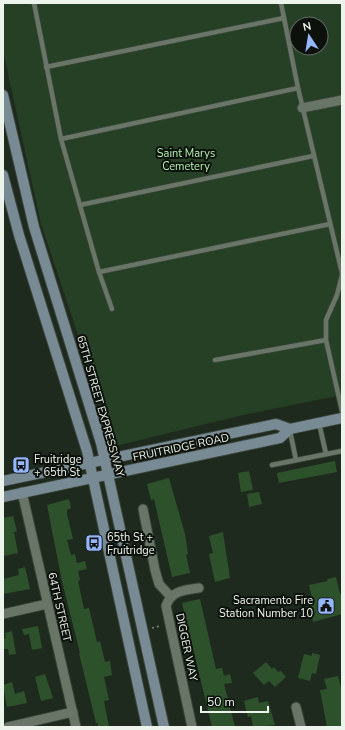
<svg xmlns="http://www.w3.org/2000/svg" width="345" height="730" font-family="'Nunito Sans',sans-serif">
<rect width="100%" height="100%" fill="#1f2a1e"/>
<path fill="#254024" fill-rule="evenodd" d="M3 3H342V395L243 415 115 446 41 224 3 51ZM297 24H321V48H297Z"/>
<g fill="#2d522b">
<polygon points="335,461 337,472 279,483 277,473"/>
<polygon points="249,471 253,490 241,492 238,473"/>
<polygon points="169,478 185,534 188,554 186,555 190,573 172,577 154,499 151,500 147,484"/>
<polygon points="259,492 262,504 249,507 247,494"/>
<polygon points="69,499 71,508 67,510 67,514 73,539 67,540 71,555 75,554 77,563 85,561 87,569 78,571 80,580 78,581 84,609 89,608 97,642 100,641 105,662 110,661 112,675 104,677 109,700 104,701 109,727 98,727 98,723 96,723 79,653 80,653 62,581 47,505"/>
<polygon points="13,516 17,531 14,532 18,553 4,556 3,518"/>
<polygon points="223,532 230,578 215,582 209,554 213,553 209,536"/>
<polygon points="25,567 30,589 3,594 3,579 19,575 18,569"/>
<polygon points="336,577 340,594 342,593 342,614 313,622 308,599 312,598 309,585 328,581 327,579"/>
<polygon points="200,599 216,669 222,668 224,676 230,674 232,683 224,684 235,727 212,727 182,603"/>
<polygon points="38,626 42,648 32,650 29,634 24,635 22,629"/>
<polygon points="12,631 16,654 9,655 8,649 3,649 3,639 6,638 5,633"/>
<polygon points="312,653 320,655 316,674 312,673 310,681 298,678 304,654 312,656"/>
<polygon points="266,662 272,669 274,667 278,672 281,671 286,677 275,687 269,681 264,685 253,673"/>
<polygon points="45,674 53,698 41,701 35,677"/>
<polygon points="338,676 342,692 342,727 327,727 320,690 327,689 324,679"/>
<polygon points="12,682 15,694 24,691 27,703 7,707 3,685"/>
<polygon points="258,697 259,703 268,701 275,725 253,727 251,716 248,717 244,701"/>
</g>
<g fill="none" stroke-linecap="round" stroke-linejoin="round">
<defs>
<g id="lane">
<polyline points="34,3 61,139 99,272 112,309"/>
<polyline points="281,3 298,88 342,273"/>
<polyline points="46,67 284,18"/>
<polyline points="61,139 298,88"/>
<polyline points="80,205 313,156"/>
<polyline points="99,272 330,224"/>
<polyline points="342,275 337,295 326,320 326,340 342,411"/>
<polyline points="215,360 326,340"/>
<polyline points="319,423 326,454"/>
<polyline points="290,431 296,460"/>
<polyline points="272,465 342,451"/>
</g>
<g id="street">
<polyline points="302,108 342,100"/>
<polyline points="22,492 76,727"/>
<polyline points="143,509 155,570 159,584 171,597"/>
<polyline points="3,614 47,604"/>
<polyline points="296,707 301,727"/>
<polyline points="8,727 73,712"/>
<path d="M192 727 166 606C171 591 184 590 199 588"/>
</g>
<g id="secondary">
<polyline points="3,95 34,227 101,443 164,727"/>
<polyline points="3,175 19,235 87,451 147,727"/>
<polyline points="3,481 276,424 290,429 342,418"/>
<polyline points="3,497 280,438 290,429"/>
</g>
</defs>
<use href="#lane" stroke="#3a443a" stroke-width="6"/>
<use href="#street" stroke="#3a443a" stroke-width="11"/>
<use href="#secondary" stroke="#3a443a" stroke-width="12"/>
<polyline stroke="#7b847a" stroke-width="1.5" stroke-dasharray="2 3" stroke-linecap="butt" points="152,628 160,626"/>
<use href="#lane" stroke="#697667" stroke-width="4.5"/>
<use href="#street" stroke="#697667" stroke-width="9"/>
<use href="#secondary" stroke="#788a93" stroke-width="10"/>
</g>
<defs>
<symbol id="bus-square" viewBox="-11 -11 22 22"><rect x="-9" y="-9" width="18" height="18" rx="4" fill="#95b7fd" stroke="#0c110c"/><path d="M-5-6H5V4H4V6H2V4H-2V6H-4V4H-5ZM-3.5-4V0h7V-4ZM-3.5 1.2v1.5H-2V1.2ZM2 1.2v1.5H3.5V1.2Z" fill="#111"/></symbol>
<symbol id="civic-square" viewBox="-11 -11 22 22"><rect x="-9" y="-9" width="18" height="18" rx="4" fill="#95b7fd" stroke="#0c110c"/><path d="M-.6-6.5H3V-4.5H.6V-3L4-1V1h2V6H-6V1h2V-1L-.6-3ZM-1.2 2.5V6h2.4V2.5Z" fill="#111"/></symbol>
</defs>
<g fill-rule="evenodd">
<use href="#bus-square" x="11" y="455" width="20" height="20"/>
<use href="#bus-square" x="84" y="533" width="20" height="20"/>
<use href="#civic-square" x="316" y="596" width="20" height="20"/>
</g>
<g text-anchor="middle" stroke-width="4" stroke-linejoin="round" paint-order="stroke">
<g font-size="11" fill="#b5f1b0" stroke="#0c110c">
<text x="186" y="157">Saint Marys<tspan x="186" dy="13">Cemetery</tspan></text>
</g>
<g font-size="11" fill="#edf4ec" stroke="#0c110c">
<text transform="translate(101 406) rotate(74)" y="4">65TH STREET EXPRESSWAY</text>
<text transform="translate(181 447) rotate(-12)" y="4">FRUITRIDGE ROAD</text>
<text transform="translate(60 607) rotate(77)" y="4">64TH STREET</text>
<text transform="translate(187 647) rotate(78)" y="4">DIGGER WAY</text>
</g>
<g font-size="11" fill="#edf4ec" stroke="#0c110c" text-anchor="start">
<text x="34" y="463">Fruitridge<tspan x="34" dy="13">+ 65th St</tspan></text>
<text x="107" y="541">65th St +<tspan x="107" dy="13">Fruitridge</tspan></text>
<text x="313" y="604" text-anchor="end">Sacramento Fire<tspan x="313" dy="13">Station Number 10</tspan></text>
</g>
</g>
<rect width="345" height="730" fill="none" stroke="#edf4ec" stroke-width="8"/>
<g transform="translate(309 36) rotate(348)"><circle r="19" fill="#0c110c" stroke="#666c66"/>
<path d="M0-3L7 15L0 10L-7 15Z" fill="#95b7fd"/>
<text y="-6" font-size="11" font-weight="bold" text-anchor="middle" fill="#edf4ec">N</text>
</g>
<path d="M201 706v6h67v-6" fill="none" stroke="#edf4ec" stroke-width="2"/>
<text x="207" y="706" font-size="12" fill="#edf4ec" stroke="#0c110c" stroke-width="3" paint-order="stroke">50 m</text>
</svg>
